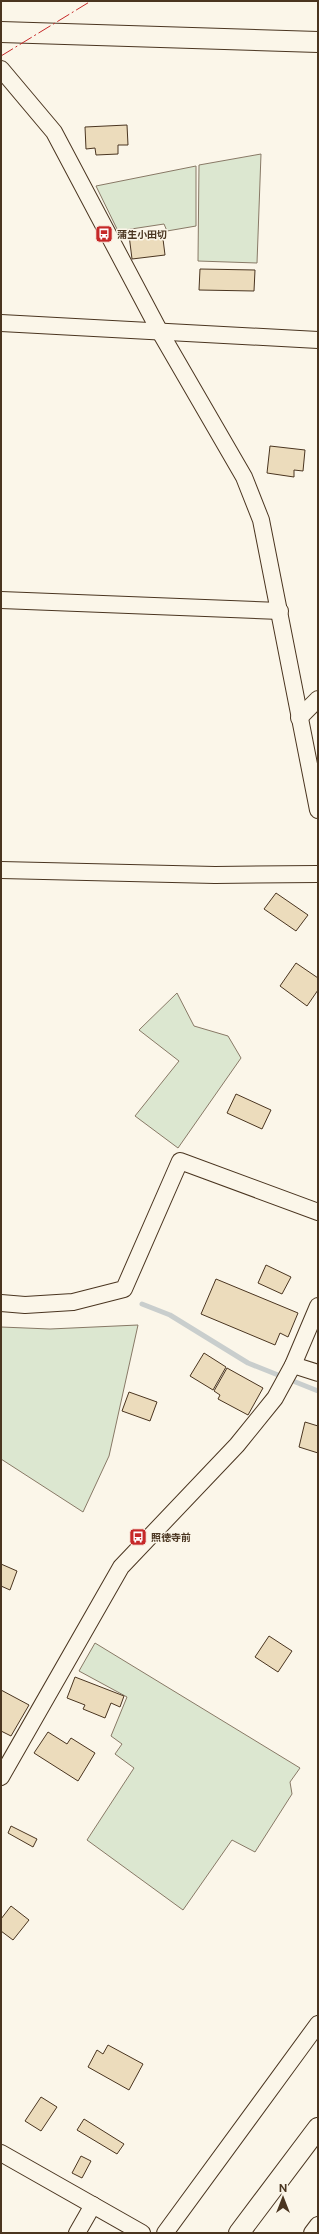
<svg xmlns="http://www.w3.org/2000/svg" width="319" height="2234" font-family="'Public Sans','Noto Sans JP',sans-serif">
<rect width="100%" height="100%" fill="#fbf6e9"/>
<g fill="#dce7d0" stroke="#887966">
<polygon points="261,154 257,263 198,261 199,165"/>
<polygon points="196,166 196,226 167,231 164,224 118,231 96,186"/>
<polygon points="177,993 194,1026 228,1036 241,1058 178,1148 135,1116 179,1061 139,1030"/>
<polygon points="138,1325 109,1456 83,1512 1,1459 1,1327 50,1329"/>
<polygon points="95,1643 300,1768 290,1782 292,1794 255,1852 232,1840 183,1910 87,1840 134,1768 115,1754 122,1744 111,1736 127,1697 79,1671"/>
</g>
<g fill="none" stroke-linecap="round" stroke-linejoin="round">
<polyline stroke="#c9cecd" stroke-width="5" points="142,1304 170,1315 248,1363 318,1391"/>
</g>
<g fill="#ecdcbc" stroke="#4a3520">
<polygon points="127,125 128,145 118,145 118,154 96,155 95,148 86,149 85,127"/>
<polygon points="162,231 165,255 132,259 129,235"/>
<polygon points="200,269 255,270 254,291 199,290"/>
<polygon points="270,446 305,450 303,471 294,470 294,477 267,473"/>
<polygon points="276,893 308,915 296,931 264,909"/>
<polygon points="296,963 318,978 318,990 307,1006 280,986"/>
<polygon points="236,1094 271,1110 262,1129 227,1113"/>
<polygon points="266,1265 291,1277 282,1294 258,1283"/>
<polygon points="216,1279 298,1313 288,1337 280,1333 275,1345 201,1314"/>
<polygon points="204,1353 226,1367 213,1390 190,1376"/>
<polygon points="227,1368 263,1388 248,1415 218,1399 220,1395 214,1391"/>
<polygon points="129,1392 157,1402 150,1421 122,1411"/>
<polygon points="305,1422 318,1426 318,1453 299,1447"/>
<polygon points="1,1564 17,1571 10,1590 1,1586"/>
<polygon points="269,1636 292,1651 278,1672 255,1657"/>
<polygon points="75,1677 124,1696 120,1707 111,1703 105,1718 83,1709 85,1705 67,1698"/>
<polygon points="1,1690 29,1705 11,1736 1,1731"/>
<polygon points="48,1732 67,1744 71,1738 95,1753 78,1781 34,1753"/>
<polygon points="11,1826 37,1839 33,1847 8,1833"/>
<polygon points="11,1906 29,1920 13,1940 1,1931 1,1919"/>
<polygon points="108,2045 143,2064 129,2090 88,2067 97,2050 103,2054"/>
<polygon points="41,2097 57,2107 41,2131 25,2121"/>
<polygon points="84,2119 124,2144 117,2154 77,2130"/>
<polygon points="81,2156 91,2161 82,2178 72,2173"/>
</g>
<g fill="none" stroke-linecap="round" stroke-linejoin="round">
<defs>
<g id="minor">
<polyline points="1,69 54,132 160,332 244,477 261,520 318,810"/>
<polyline points="1,323 318,340"/>
<polyline points="1,600 280,611"/>
<polyline points="299,718 318,699"/>
<polyline points="1,870 215,875 318,874"/>
<polyline points="1,1303 25,1305 73,1302 124,1289 180,1161 318,1212"/>
<polyline points="293,1365 318,1373"/>
<polyline points="1,1777 121,1567 237,1445 275,1398 293,1365 318,1306"/>
<polyline points="1,2153 142,2233"/>
<polyline points="77,2233 93,2205"/>
<polyline points="165,2233 318,2024"/>
<polyline points="312,2233 318,2225"/>
</g>
<g id="tertiary">
<polyline points="1,32 318,42"/>
<polyline points="239,2233 318,2128"/>
</g>
</defs>
<use href="#minor" stroke="#4a3520" stroke-width="18"/>
<use href="#tertiary" stroke="#4a3520" stroke-width="22"/>
<use href="#minor" stroke="#fbf6e9" stroke-width="16"/>
<use href="#tertiary" stroke="#fbf6e9" stroke-width="20"/>
<polyline stroke="#c62828" stroke-width="1" stroke-dasharray="14 3 2 3" stroke-linecap="butt" points="1,56 91,1"/>
</g>
<defs>
<symbol id="bus-square" viewBox="-11 -11 22 22"><rect x="-9" y="-9" width="18" height="18" rx="4" fill="#c62828" stroke="#fbf6e9"/><path d="M-5-6H5V4H4V6H2V4H-2V6H-4V4H-5ZM-3.5-4V0h7V-4ZM-3.5 1.2v1.5H-2V1.2ZM2 1.2v1.5H3.5V1.2Z" fill="#fff"/></symbol>
</defs>
<g fill-rule="evenodd">
<use href="#bus-square" x="94" y="224" width="20" height="20"/>
<use href="#bus-square" x="128" y="1527" width="20" height="20"/>
</g>
<g text-anchor="middle" stroke-width="3" stroke-linejoin="round" paint-order="stroke">
<g font-size="10" font-weight="bold" fill="#4a3520" stroke="#fbf6e9" text-anchor="start">
<text x="117" y="238">蒲生小田切</text>
<text x="151" y="1541">照徳寺前</text>
</g>
</g>
<rect width="319" height="2234" fill="none" stroke="#4a3520" stroke-width="4"/>
<g transform="translate(283 2198)" stroke="#fbf6e9" stroke-width="3" paint-order="stroke">
<path d="M0-3L7 15L0 10L-7 15Z" fill="#4a3520"/>
<text y="-6" font-size="11" font-weight="bold" text-anchor="middle" fill="#4a3520">N</text>
</g>
</svg>
